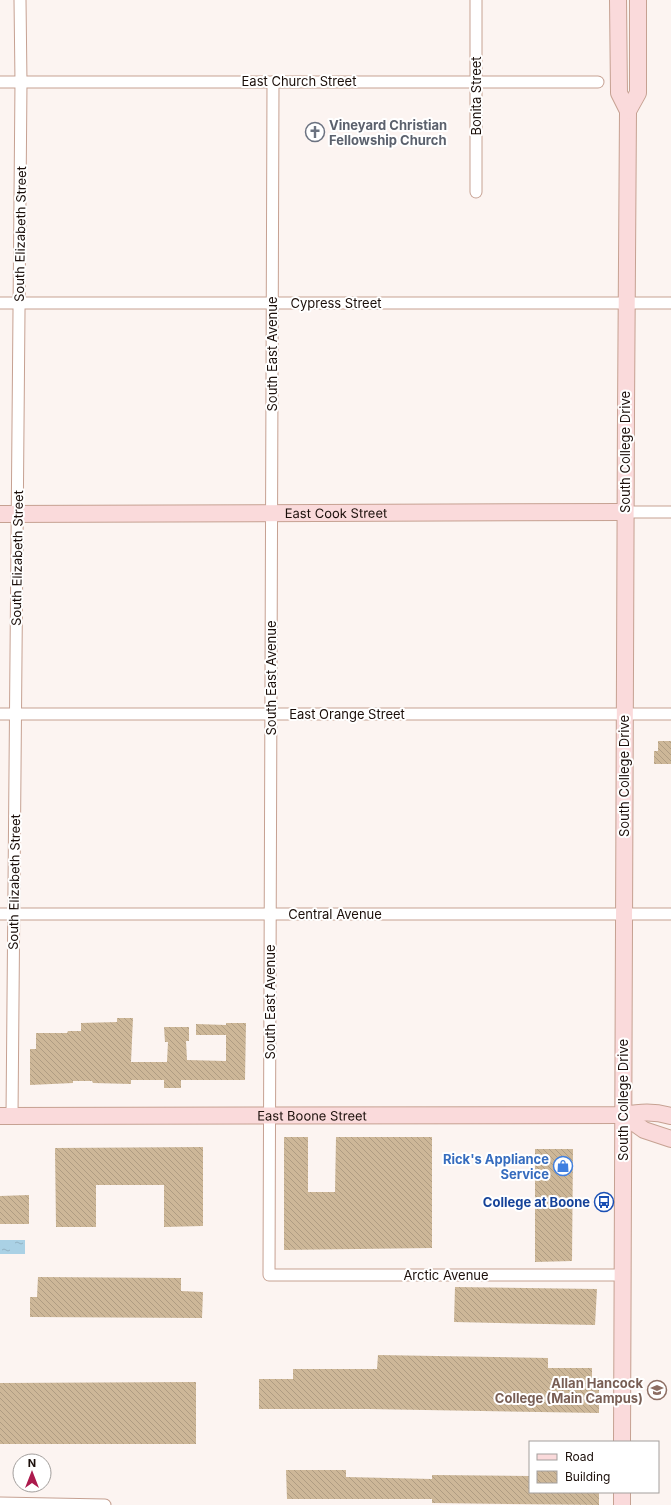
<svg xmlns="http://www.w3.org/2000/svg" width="671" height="1505" font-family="Inter,sans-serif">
<defs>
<pattern id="water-ripples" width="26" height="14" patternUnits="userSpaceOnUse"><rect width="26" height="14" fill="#aad1e5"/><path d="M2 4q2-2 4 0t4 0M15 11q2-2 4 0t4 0" fill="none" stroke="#92b2c3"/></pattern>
<pattern id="building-back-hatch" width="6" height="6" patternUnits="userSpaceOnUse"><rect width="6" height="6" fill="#cdb798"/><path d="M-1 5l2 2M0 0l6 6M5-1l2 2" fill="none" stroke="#af9c82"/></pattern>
</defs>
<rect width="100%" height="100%" fill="#fcf4f1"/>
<rect fill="url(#water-ripples)" x="0" y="1240" width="25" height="14"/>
<g fill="url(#building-back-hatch)">
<polygon points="658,741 671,741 671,764 654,764 654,751 658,751"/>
<polygon points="117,1018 133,1018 131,1062 167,1062 168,1042 165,1042 164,1027 189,1027 189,1041 186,1041 187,1060 226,1061 226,1035 196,1035 196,1024 226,1025 226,1023 246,1023 245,1080 181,1080 181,1088 164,1088 164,1080 131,1080 131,1084 93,1083 92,1081 73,1081 73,1083 30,1085 30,1049 36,1049 36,1033 67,1033 68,1031 81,1031 81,1023 117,1022"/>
<polygon points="284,1137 308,1137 308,1192 335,1192 336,1137 432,1137 432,1248 284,1250"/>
<polygon points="203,1147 203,1226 164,1227 164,1185 96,1185 96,1227 56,1227 55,1148"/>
<polygon points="535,1149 573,1149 572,1261 535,1262"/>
<polygon points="29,1195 29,1224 0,1224 0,1196"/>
<polygon points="38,1277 181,1278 181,1291 203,1292 202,1318 30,1317 30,1297 37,1297"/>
<polygon points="455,1287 597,1289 595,1325 454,1322"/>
<polygon points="378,1355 548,1358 548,1368 592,1368 592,1378 599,1378 599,1413 368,1409 259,1409 259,1379 293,1379 293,1369 377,1369"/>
<polygon points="196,1382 196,1444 0,1444 0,1383"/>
<polygon points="286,1470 346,1470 346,1477 432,1479 432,1475 530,1476 530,1492 599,1492 599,1505 432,1503 432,1499 287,1499"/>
</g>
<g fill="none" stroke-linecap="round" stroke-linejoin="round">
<defs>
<g id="street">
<polyline points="0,82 598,82"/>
<polyline points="273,82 269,1275 622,1275"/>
<polyline points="476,192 476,0"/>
<polyline points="0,303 671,303"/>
<polyline points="625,512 671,512"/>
<polyline points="0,714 671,714"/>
<polyline points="0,914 671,914"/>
<polyline points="12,1116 21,82 20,0"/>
<polyline points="0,1503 105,1505"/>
</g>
<g id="secondary">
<polyline points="618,0 619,93 628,111 626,412 622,1442"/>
<polyline points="628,111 638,93 638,0"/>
<path id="s1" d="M0 514 625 512"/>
<polyline points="623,1115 644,1130 671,1139"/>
<path id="s2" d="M0 1116 623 1115C640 1112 654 1111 671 1116"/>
<polyline points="622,1492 622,1505"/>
</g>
</defs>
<use href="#street" stroke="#c6a192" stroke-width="13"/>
<use href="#secondary" stroke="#c6a192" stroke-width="18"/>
<use href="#street" stroke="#fff" stroke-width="11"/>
<use href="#secondary" stroke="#fadadb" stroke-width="16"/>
</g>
<defs>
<symbol id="church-ring" viewBox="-11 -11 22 22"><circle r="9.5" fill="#fff" stroke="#6b7280" stroke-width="1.5"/><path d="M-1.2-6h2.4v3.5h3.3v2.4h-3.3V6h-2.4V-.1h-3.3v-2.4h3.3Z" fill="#6b7280"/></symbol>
<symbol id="shop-ring" viewBox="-11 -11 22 22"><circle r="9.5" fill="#fff" stroke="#3f7fe0" stroke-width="1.5"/><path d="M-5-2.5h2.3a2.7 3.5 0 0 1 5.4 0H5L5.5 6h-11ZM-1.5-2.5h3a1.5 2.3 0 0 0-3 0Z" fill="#3f7fe0"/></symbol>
<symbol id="bus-ring" viewBox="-11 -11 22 22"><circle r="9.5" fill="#fff" stroke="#1a4fb4" stroke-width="1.5"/><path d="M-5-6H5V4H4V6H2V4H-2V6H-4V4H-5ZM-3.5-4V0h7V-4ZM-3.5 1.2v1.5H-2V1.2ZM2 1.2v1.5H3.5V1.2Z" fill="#1a4fb4"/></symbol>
<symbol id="university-ring" viewBox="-11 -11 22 22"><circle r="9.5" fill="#fff" stroke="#8d6e63" stroke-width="1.5"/><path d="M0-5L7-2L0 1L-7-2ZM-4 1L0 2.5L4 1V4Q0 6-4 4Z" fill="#8d6e63"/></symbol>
</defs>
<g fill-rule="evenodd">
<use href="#church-ring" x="304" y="121" width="22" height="22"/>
<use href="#shop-ring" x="552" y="1155" width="22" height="22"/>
<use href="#bus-ring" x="593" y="1191" width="22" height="22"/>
<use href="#university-ring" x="646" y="1379" width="22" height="22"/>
</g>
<g text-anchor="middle" stroke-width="4" stroke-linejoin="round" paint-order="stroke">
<g font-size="13" fill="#1a0e09" stroke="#fff">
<text x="299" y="86">East Church Street</text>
<text transform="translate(476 96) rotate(-90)" y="5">Bonita Street</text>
<text transform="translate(20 234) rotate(-89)" y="5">South Elizabeth Street</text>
<text x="336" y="308">Cypress Street</text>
<text transform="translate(272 354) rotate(-90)" y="5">South East Avenue</text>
<text transform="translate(625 452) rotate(-90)" y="5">South College Drive</text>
<text dy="5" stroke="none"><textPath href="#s1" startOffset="336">East Cook Street</textPath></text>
<text transform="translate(17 558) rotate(-89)" y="5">South Elizabeth Street</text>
<text transform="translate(271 678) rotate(-90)" y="5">South East Avenue</text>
<text x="347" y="719">East Orange Street</text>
<text transform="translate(624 776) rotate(-90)" y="5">South College Drive</text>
<text transform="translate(14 882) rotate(-89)" y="5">South Elizabeth Street</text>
<text x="335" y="919">Central Avenue</text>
<text transform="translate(270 1002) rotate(-90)" y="5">South East Avenue</text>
<text transform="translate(623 1100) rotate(-90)" y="5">South College Drive</text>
<text dy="5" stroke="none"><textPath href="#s2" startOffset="312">East Boone Street</textPath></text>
<text x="446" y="1280">Arctic Avenue</text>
</g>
<g font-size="13" font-weight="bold" fill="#5b616d" stroke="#fff" text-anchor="start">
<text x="329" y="130">Vineyard Christian<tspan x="329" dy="15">Fellowship Church</tspan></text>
</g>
<g font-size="13" font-weight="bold" fill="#366cbe" stroke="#fff" text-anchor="end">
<text x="549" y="1164">Rick's Appliance<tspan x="549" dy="15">Service</tspan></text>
</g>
<g font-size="13" font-weight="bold" fill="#164399" stroke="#fff" text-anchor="end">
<text x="590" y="1207">College at Boone</text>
</g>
<g font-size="13" font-weight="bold" fill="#785e54" stroke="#fff" text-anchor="end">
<text x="643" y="1388">Allan Hancock<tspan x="643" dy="15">College (Main Campus)</tspan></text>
</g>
</g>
<rect x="529" y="1441" width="130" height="52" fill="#ffffff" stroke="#a39f9d"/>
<rect x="537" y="1454" width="20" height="6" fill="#fadadb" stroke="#a39f9d"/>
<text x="565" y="1461" font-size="12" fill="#1a0e09">Road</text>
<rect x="537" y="1471" width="20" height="12" fill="url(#building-back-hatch)" stroke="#a39f9d"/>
<text x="565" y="1481" font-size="12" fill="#1a0e09">Building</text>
<g transform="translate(32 1473)"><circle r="19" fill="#ffffff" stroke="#a39f9d"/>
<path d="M0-3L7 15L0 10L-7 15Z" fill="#ac1a4d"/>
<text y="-6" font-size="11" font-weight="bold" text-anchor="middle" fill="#1a0e09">N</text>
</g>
</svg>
